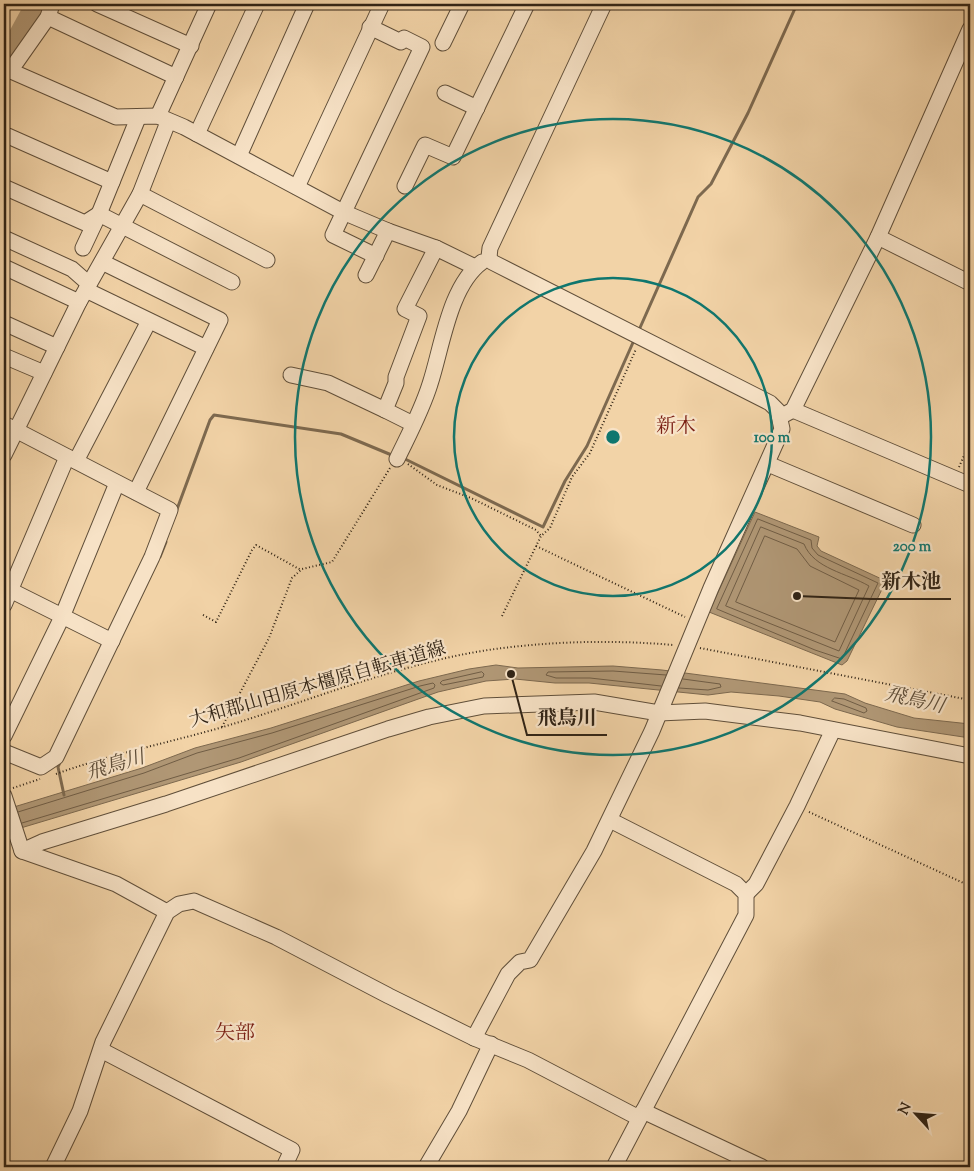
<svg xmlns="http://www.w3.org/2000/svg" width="974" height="1171" font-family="'Sorts Mill Goudy','Noto Serif JP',serif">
<rect width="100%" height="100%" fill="#f2d3a7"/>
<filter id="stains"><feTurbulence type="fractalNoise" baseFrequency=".004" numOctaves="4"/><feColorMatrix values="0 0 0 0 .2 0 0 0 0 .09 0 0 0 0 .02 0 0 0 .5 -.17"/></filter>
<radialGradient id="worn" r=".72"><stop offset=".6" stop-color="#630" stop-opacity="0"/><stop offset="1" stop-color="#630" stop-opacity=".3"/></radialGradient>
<g fill="#b09775" stroke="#7d694f">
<polygon points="755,512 819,537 817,546 821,551 886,581 847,661 842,665 709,612"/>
<polygon points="496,665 518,668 613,666 662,670 845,694 865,703 914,718 970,724 970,738 897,727 835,709 820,702 779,696 731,692 708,695 589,683 555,683 515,679 486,681 438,692 241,762 4,833 4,810 142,768 195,748 271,728 419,681 469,669"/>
</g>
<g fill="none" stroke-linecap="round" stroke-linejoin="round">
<g stroke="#705d45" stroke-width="1">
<polygon points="758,519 811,540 812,548 818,555 878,583 842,659 815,650 717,609"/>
<path d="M761 527 804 544C814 569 847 573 869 586L839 651 726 606Z"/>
<polygon points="765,536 797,549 810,566 859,590 835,642 736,602"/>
<polygon points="482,672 484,674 483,677 443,685 440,683 442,681"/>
<polyline points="661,686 590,678 556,678 546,675 548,672 613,671 666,675"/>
<polyline points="679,688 708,690 721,687 720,684 683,679"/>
<polygon points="835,698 844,699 866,708 867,711 864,713 832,701"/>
<polyline points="18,812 144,773 197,753 272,733 420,686 433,683 435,685 434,688 239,758 22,823"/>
</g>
<g stroke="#7d694f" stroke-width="3">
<polyline points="639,330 698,197 711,184 748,113 797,4"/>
<polyline points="403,458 543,527 565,481 587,446 635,338"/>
<polyline points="176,512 210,420 214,415 341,434 394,456"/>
<polyline points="160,557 166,542"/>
<polyline points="61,760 58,767 64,795"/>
</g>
<polyline stroke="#b09775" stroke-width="19" points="4,61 35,4"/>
<defs>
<g id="minor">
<polyline points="97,4 191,46"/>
<polyline points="48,17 176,77"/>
<polyline points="370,27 401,42 404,38 422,47 333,235 376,256"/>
<polyline points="443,43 462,4"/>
<polyline points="4,68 116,117 158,116 184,127 343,212 388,231 436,248 475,267"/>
<polyline points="10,71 48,17 52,4"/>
<polyline points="445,93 477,108"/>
<polyline points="158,116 209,4"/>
<polyline points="197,134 257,4"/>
<polyline points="8,136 112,182"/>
<polyline points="239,156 307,4"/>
<polyline points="405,186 425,145 453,157 527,4"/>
<polyline points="4,187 85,223 99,214 232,282"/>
<polyline points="297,187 382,4"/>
<polyline points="140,194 267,260"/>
<polyline points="878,237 970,283"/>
<polyline points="4,238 72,269 89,284"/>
<polyline points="83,248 99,214 138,118"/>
<polyline points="102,262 220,320 136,492"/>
<polyline points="4,267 79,302"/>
<polyline points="366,275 388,231"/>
<polyline points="86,290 206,348"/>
<polyline points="4,323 57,347"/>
<polyline points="4,356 44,373"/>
<polyline points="291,375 328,383 385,410"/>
<polyline points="793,410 970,485"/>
<polyline points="780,417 793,410 878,237 970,29"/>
<polyline points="4,424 170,510 152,557 56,757 41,767 4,752"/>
<polyline points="413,424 385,410 396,383 396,377 419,316 405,309 436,248"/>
<polyline points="4,455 79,302 140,194 168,122"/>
<path d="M397 459C409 434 422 410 430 384 442 348 449 286 482 262"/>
<polyline points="76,461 149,321"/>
<polyline points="768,464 913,525"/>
<polyline points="4,587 112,641"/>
<polyline points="4,605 67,457"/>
<polyline points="4,736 62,617 117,483"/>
<polyline points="4,796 22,851 116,884 167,912"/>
<polyline points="610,820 736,884 746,894 746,915 614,1167"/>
<polyline points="22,851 42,842 166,804 388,729 429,717 484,706 594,702 659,713 705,711 800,723 970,756"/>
<polyline points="746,894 756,884 797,806 833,730"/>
<polyline points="474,1038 508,974 520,962 530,960 594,851 652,731 711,588 782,429 778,411 770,403 492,262 489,257 490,248 604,4"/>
<polyline points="101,1050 292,1150 284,1167"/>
<polyline points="643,1111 762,1167"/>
<polyline points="53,1167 80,1111 103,1042 167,912 179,904 194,901 276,937 389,996 474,1038 528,1060 639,1118"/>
<polyline points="426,1167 459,1111 491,1044"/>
</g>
</defs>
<use href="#minor" stroke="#604f3a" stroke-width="17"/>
<g stroke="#302315" stroke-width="2" stroke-dasharray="1 2.5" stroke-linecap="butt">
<polyline points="408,464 437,485 471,498 536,530 541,536"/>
<polyline points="959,467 970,442"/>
<polyline points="536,546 685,617"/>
<polyline points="203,615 216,622 252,550 256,545 301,570"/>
<polyline points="502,616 541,536 550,528 572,477 590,453 636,349"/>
<polyline points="700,648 970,700"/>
<polyline points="222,727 269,638 292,578 302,569 332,562 390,468"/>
<path d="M56 774C111 754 168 743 223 727 313 700 410 659 503 648 560 641 616 640 673 645"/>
<polyline points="13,788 40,779"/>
<polyline points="809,812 970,886"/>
</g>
<use href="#minor" stroke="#f7e2c6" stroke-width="15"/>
</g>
<g fill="none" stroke="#0f766e" stroke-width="2.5">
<circle cx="613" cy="437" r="159"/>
<circle cx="613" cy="437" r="318"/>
</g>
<g text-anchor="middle" stroke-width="4.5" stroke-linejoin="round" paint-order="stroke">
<g font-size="19" fill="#302315" stroke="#f7e2c6">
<text transform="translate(317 683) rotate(-16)" y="7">大和郡山田原本橿原自転車道線</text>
</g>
<g font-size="20" fill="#7a1f14" stroke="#f7e2c6">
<text x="676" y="432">新木</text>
<text x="235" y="1039">矢部</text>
</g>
<g font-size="20" font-style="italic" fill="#5d4c37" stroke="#f7e2c6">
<text transform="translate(915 699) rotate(13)" y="7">飛鳥川</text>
<text transform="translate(115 764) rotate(-17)" y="7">飛鳥川</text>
</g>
</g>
<circle cx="613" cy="437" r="8" fill="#0f766e" stroke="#f7e2c6" stroke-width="2.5"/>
<g font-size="15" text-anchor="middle" font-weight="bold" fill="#0f766e" stroke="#f7e2c6" stroke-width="4.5" stroke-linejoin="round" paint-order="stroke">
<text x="772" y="442">100 m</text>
<text x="912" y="551">200 m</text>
</g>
<path fill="none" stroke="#302315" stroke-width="2" d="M797 596L871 599H951M511 674L527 735H607"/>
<g fill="#302315" stroke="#f7e2c6" stroke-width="2">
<circle cx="797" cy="596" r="5"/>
<circle cx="511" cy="674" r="5"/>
</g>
<g font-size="20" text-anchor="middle" font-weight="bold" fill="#302315" stroke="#f7e2c6" stroke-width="4.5" stroke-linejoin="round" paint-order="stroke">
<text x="911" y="588">新木池</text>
<text x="567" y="724">飛鳥川</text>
</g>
<rect width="974" height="1171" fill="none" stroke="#f2d3a7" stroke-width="20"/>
<rect x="5" y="5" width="964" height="1161" fill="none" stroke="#302315" stroke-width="2.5"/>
<rect x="10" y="10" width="954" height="1151" fill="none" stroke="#302315"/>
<g transform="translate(916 1114) rotate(296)" stroke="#f7e2c6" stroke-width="4" paint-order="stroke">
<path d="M0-4L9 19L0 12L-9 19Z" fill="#302315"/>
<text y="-8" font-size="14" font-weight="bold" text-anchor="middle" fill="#302315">N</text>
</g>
<rect width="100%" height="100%" filter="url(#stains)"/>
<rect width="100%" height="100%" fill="url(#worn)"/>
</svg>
